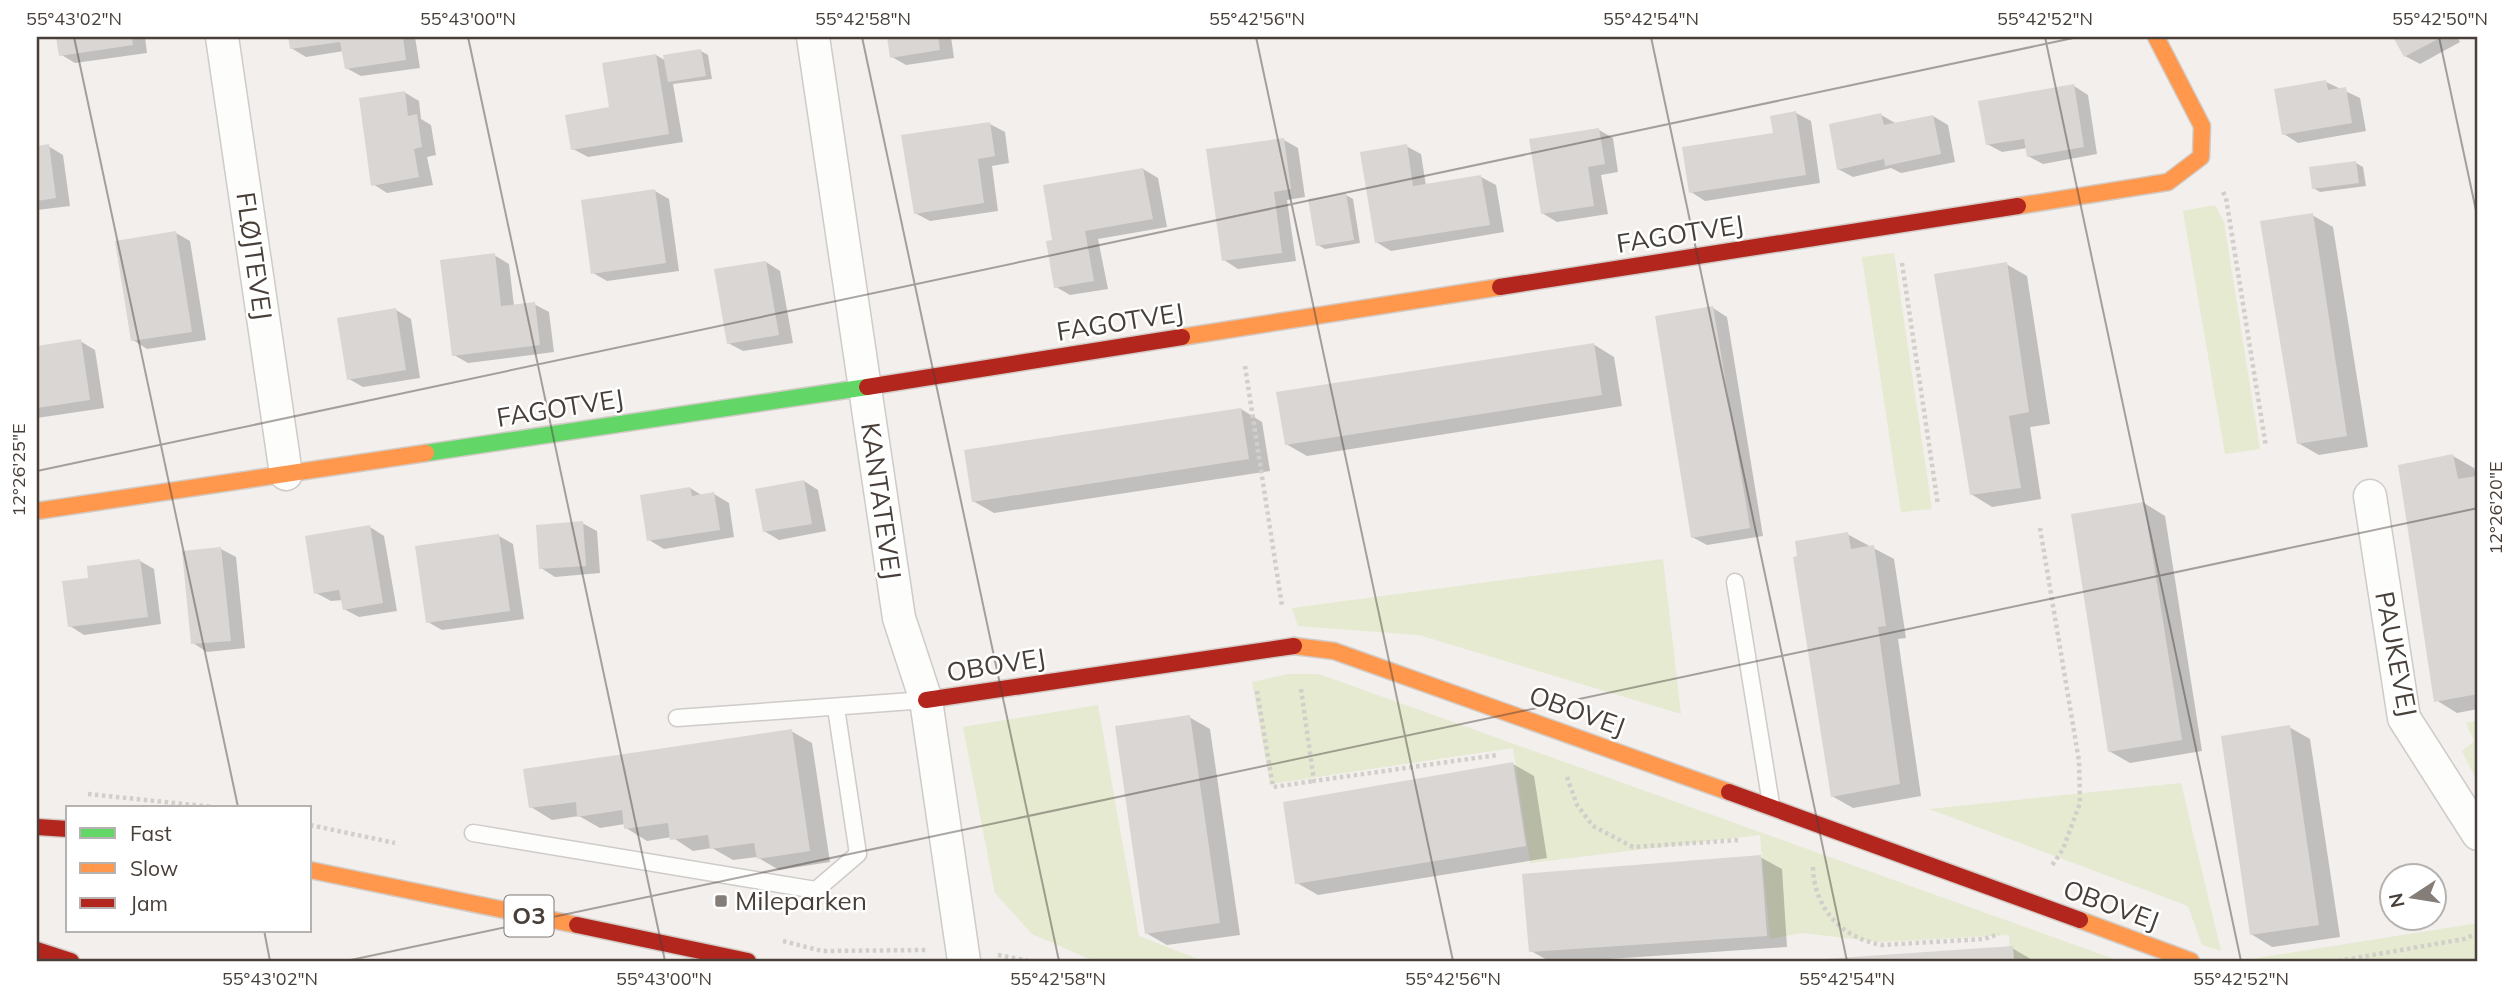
<svg xmlns="http://www.w3.org/2000/svg" width="2515" height="998" font-family="Mulish,sans-serif">
<rect width="100%" height="100%" fill="#f2efed"/>
<g fill="#e5ead0">
<polygon points="2215,205 2224,222 2260,449 2225,454 2183,211"/>
<polygon points="1894,253 1932,509 1901,512 1862,257"/>
<polygon points="1663,559 1681,714 1419,635 1298,626 1292,608"/>
<polygon points="1288,674 1319,674 2120,961 2010,961 2009,935 1881,942 1802,933 1770,939 1760,835 1530,863 1513,748 1270,784 1252,682"/>
<polygon points="1098,705 1139,936 1203,961 1094,961 1032,934 995,893 963,727"/>
<polygon points="2478,720 2478,783 2462,751 2474,741 2466,723"/>
<polygon points="2181,783 2221,951 2202,945 2188,906 1929,809"/>
<polygon points="2478,923 2478,961 2257,961 2251,959"/>
</g>
<g fill="#0003">
<polygon points="58,37 145,37 147,53 75,63 60,54"/>
<polygon points="289,37 415,37 420,68 361,76 346,68 344,51 306,57 291,48"/>
<polygon points="889,37 951,37 954,58 906,65 892,57"/>
<polygon points="2395,37 2457,37 2460,42 2420,64 2405,56"/>
<polygon points="701,51 708,55 712,79 673,84 683,142 588,157 573,149 611,109 656,55 666,61"/>
<polygon points="2326,82 2360,98 2366,131 2298,143 2284,134"/>
<polygon points="2074,86 2088,95 2097,154 2043,164 2028,156 2027,148 2002,152 1987,144"/>
<polygon points="404,92 419,101 421,119 431,125 436,155 427,157 433,185 387,193 373,184"/>
<polygon points="1796,113 1811,121 1820,183 1705,201 1691,192 1775,134"/>
<polygon points="1881,115 1897,124 1933,116 1948,125 1955,162 1901,173 1891,168 1853,177 1838,169"/>
<polygon points="990,124 1005,132 1009,163 992,166 998,211 930,221 915,213"/>
<polygon points="1599,130 1613,138 1618,172 1601,175 1608,214 1557,222 1542,213"/>
<polygon points="1284,140 1298,148 1305,197 1287,200 1296,261 1238,269 1224,260"/>
<polygon points="48,146 63,155 70,206 37,210 37,148"/>
<polygon points="1406,146 1421,154 1426,186 1481,177 1496,185 1504,232 1391,251 1376,242"/>
<polygon points="2356,163 2363,167 2366,186 2320,192 2313,188"/>
<polygon points="1143,169 1158,178 1167,227 1098,239 1108,289 1070,295 1056,287 1054,241"/>
<polygon points="655,191 669,199 679,271 607,281 593,273"/>
<polygon points="1346,195 1353,199 1360,243 1325,249 1318,245"/>
<polygon points="2312,215 2333,227 2368,447 2319,455 2298,443"/>
<polygon points="176,233 190,241 206,340 147,349 133,340"/>
<polygon points="494,255 509,264 514,306 534,304 549,312 554,352 468,363 454,355"/>
<polygon points="766,262 780,271 793,343 743,351 728,343"/>
<polygon points="2006,264 2027,276 2050,424 2030,427 2041,499 1992,507 1971,494"/>
<polygon points="1713,308 1727,317 1763,536 1707,545 1692,537"/>
<polygon points="396,310 411,319 420,378 363,387 349,379"/>
<polygon points="80,341 95,350 104,408 37,418 37,348"/>
<polygon points="1593,344 1614,357 1622,406 1307,456 1286,444"/>
<polygon points="1241,409 1262,422 1270,471 994,513 973,501"/>
<polygon points="2453,456 2474,468 2478,480 2478,709 2457,713 2436,700"/>
<polygon points="804,481 818,490 826,531 779,540 764,531"/>
<polygon points="690,488 703,496 714,494 729,503 734,537 664,549 649,540"/>
<polygon points="2144,503 2165,516 2202,751 2130,763 2109,751"/>
<polygon points="582,523 597,531 600,573 555,577 541,568"/>
<polygon points="370,527 384,536 397,611 359,617 344,609 343,600 331,601 316,593"/>
<polygon points="1847,534 1894,559 1906,638 1898,639 1921,796 1853,808 1832,796"/>
<polygon points="499,536 513,544 524,619 442,630 428,622"/>
<polygon points="221,549 236,557 245,648 207,652 193,643"/>
<polygon points="140,561 154,569 161,624 84,635 70,626 90,580"/>
<polygon points="1189,717 1210,729 1240,935 1167,945 1146,933"/>
<polygon points="2289,727 2310,739 2340,937 2272,947 2251,934"/>
<polygon points="791,731 812,743 830,862 779,870 757,857 733,860 712,848 693,851 672,837 647,841 626,828 625,824 600,828 579,816 552,820 531,807"/>
<polygon points="1513,764 1534,776 1547,858 1318,895 1297,883"/>
<polygon points="1760,857 1782,869 1787,947 1579,961 1549,961 1531,951"/>
<polygon points="2012,948 2034,961 1820,961"/>
</g>
<g fill="#dad6d4">
<polygon points="56,37 132,37 133,45 59,56"/>
<polygon points="288,37 403,37 406,60 345,69 340,42 290,49"/>
<polygon points="887,37 938,37 940,50 890,58"/>
<polygon points="2393,37 2442,37 2404,57"/>
<polygon points="701,49 706,76 668,82 663,55"/>
<polygon points="656,54 669,134 571,150 565,115 609,107 602,63"/>
<polygon points="2326,80 2328,90 2346,87 2352,123 2282,135 2274,89"/>
<polygon points="2074,84 2084,147 2027,157 2024,139 1986,145 1978,101"/>
<polygon points="405,91 408,116 417,114 422,147 414,149 419,177 371,186 359,98"/>
<polygon points="1796,111 1806,175 1689,193 1682,147 1773,133 1770,116"/>
<polygon points="1881,113 1884,125 1933,115 1941,154 1885,166 1884,159 1837,170 1829,124"/>
<polygon points="990,122 995,156 978,159 984,203 914,214 901,135"/>
<polygon points="1599,128 1605,164 1588,167 1594,206 1541,214 1529,139"/>
<polygon points="1284,138 1291,189 1274,192 1282,253 1222,261 1206,149"/>
<polygon points="49,144 56,198 37,201 37,146"/>
<polygon points="1407,144 1413,186 1481,175 1490,225 1375,243 1360,152"/>
<polygon points="2356,161 2359,183 2312,189 2309,167"/>
<polygon points="1143,168 1153,219 1085,231 1094,281 1054,288 1046,241 1052,240 1043,185"/>
<polygon points="655,189 666,263 591,274 581,200"/>
<polygon points="1346,193 1354,240 1316,246 1308,199"/>
<polygon points="2313,213 2347,436 2297,444 2260,221"/>
<polygon points="176,231 192,332 131,341 115,241"/>
<polygon points="495,253 501,306 535,302 540,345 452,356 440,260"/>
<polygon points="766,261 779,335 727,344 714,269"/>
<polygon points="2007,262 2029,412 2009,416 2021,488 1970,495 1934,274"/>
<polygon points="1713,306 1750,528 1691,538 1655,316"/>
<polygon points="396,308 406,370 347,380 337,318"/>
<polygon points="81,339 90,400 37,408 37,346"/>
<polygon points="1594,343 1602,395 1285,445 1276,392"/>
<polygon points="1241,408 1249,459 972,502 964,450"/>
<polygon points="2453,454 2458,479 2476,476 2478,493 2478,694 2434,702 2398,465"/>
<polygon points="804,480 812,524 763,532 755,489"/>
<polygon points="690,487 692,496 714,492 720,530 647,541 640,495"/>
<polygon points="2144,502 2182,740 2108,752 2071,514"/>
<polygon points="583,521 586,566 539,569 536,525"/>
<polygon points="370,525 383,603 343,610 339,590 314,594 305,536"/>
<polygon points="1848,532 1851,549 1874,545 1886,626 1878,627 1900,784 1831,797 1793,557 1797,556 1795,541"/>
<polygon points="499,534 510,611 426,623 415,546"/>
<polygon points="221,547 231,641 191,644 182,551"/>
<polygon points="140,559 148,617 68,627 62,581 88,578 87,566"/>
<polygon points="1190,715 1220,923 1145,934 1115,726"/>
<polygon points="2290,725 2319,925 2250,935 2221,736"/>
<polygon points="792,729 810,851 757,859 754,843 710,849 708,835 670,840 668,823 624,829 622,810 577,817 576,802 529,808 523,769"/>
<polygon points="1513,762 1526,846 1295,884 1283,802"/>
<polygon points="1761,855 1767,936 1529,952 1522,874"/>
<polygon points="2013,946 2014,961 1824,961 1824,959"/>
</g>
<g fill="none" stroke-linecap="round" stroke-linejoin="round">
<defs>
<g id="lane">
<polyline points="1735,582 1771,804"/>
<polyline points="677,718 926,700"/>
<polyline points="473,833 816,890 858,854 836,708"/>
</g>
<g id="street">
<polyline points="222,37 286,474"/>
<polyline points="813,37 899,618 926,700 964,961"/>
<polyline points="2370,496 2404,718 2478,834"/>
</g>
<polyline id="fast" points="426,453 867,387"/>
<g id="slow">
<polyline points="2018,206 2168,182 2201,157 2202,126 2156,37"/>
<polyline points="1182,337 1500,287"/>
<polyline points="37,511 426,453"/>
<polyline points="1294,646 1334,651 1729,792"/>
<polyline points="310,870 577,925"/>
<polyline points="2080,920 2191,961"/>
</g>
<g id="jam">
<polyline points="1500,287 2018,206"/>
<polyline points="867,387 1182,337"/>
<polyline points="926,700 1294,646"/>
<polyline points="1729,792 2080,920"/>
<polyline points="37,827 68,829"/>
<polyline points="577,925 748,961"/>
<polyline points="37,950 71,961"/>
</g>
</defs>
<use href="#lane" stroke="#cecbc9" stroke-width="19"/>
<use href="#street" stroke="#cecbc9" stroke-width="35"/>
<use href="#fast" stroke="#d2cbc6" stroke-width="19"/>
<use href="#slow" stroke="#d2cbc6" stroke-width="19"/>
<use href="#jam" stroke="#d2cbc6" stroke-width="19"/>
<g stroke="#d2cfcb" stroke-width="4.5" stroke-dasharray="3.5 3.5" stroke-linecap="butt">
<polyline points="2223,192 2226,198 2266,447"/>
<polyline points="1902,263 1938,505"/>
<polyline points="1245,366 1282,606"/>
<polyline points="2040,528 2079,761 2080,803 2063,849 2051,867"/>
<polyline points="1301,689 1314,781 1497,755"/>
<polyline points="1257,691 1273,787 1314,781"/>
<polyline points="1567,777 1577,805 1593,826 1633,847 1740,840"/>
<polyline points="88,794 213,807"/>
<polyline points="310,825 395,843"/>
<path d="M1813 867C1814 909 1842 938 1882 945L1984 939 1999 934"/>
<polyline points="783,941 822,951 927,950"/>
<polyline points="998,955 1029,961"/>
<polyline points="2338,961 2464,939 2478,933"/>
</g>
<use href="#lane" stroke="#fdfdfc" stroke-width="16"/>
<use href="#street" stroke="#fdfdfc" stroke-width="32"/>
<use href="#fast" stroke="#63d668" stroke-width="16"/>
<use href="#slow" stroke="#ff974d" stroke-width="16"/>
<use href="#jam" stroke="#b3261e" stroke-width="16"/>
</g>
<path fill="none" stroke="#483f39" stroke-width="2" stroke-opacity="0.45" d="M74 37 238 807M468 37 665 961M862 37 1059 961M1256 37 1453 961M1651 37 1847 961M2045 37 2241 961M2439 37 2478 220M37 471 2078 37M264 930 270 961M346 961 2478 508"/>
<rect fill="#847d78" stroke="#fff" stroke-width="2.5" x="714" y="894" width="14" height="14" rx="3.5"/>
<g text-anchor="middle" stroke-width="5" stroke-linejoin="round" paint-order="stroke">
<rect fill="#fff" stroke="#7f7974" stroke-width="2" x="504.5" y="895.5" width="49" height="41" rx="5"/>
<g font-size="24" font-weight="bold" fill="#483f39">
<text x="529" y="924">O3</text>
</g>
<g font-size="26" fill="#483f39" stroke="#fff">
<text transform="translate(1680 234) rotate(-9)" y="9">FAGOTVEJ</text>
<text transform="translate(254 256) rotate(82)" y="9">FLØJTEVEJ</text>
<text transform="translate(1120 322) rotate(-9)" y="9">FAGOTVEJ</text>
<text transform="translate(560 408) rotate(-9)" y="9">FAGOTVEJ</text>
<text transform="translate(881 501) rotate(82)" y="9">KANTATEVEJ</text>
<text transform="translate(2396 654) rotate(79)" y="9">PAUKEVEJ</text>
<text transform="translate(996 665) rotate(-9)" y="9">OBOVEJ</text>
<text transform="translate(1577 711) rotate(20)" y="9">OBOVEJ</text>
<text transform="translate(2111 905) rotate(20)" y="9">OBOVEJ</text>
</g>
<g font-size="26" fill="#483f39" stroke="#fff" text-anchor="start">
<text x="735" y="910">Mileparken</text>
</g>
</g>
<rect width="2515" height="998" fill="none" stroke="#ffffff" stroke-width="77"/>
<rect x="66" y="806" width="245" height="126" fill="#ffffff" stroke="#b6b2b0" stroke-width="2"/>
<rect x="80" y="828" width="35" height="10" fill="#63d668" stroke="#b6b2b0" stroke-width="2"/>
<text x="130" y="841" font-size="21" fill="#483f39">Fast</text>
<rect x="80" y="863" width="35" height="10" fill="#ff974d" stroke="#b6b2b0" stroke-width="2"/>
<text x="130" y="876" font-size="21" fill="#483f39">Slow</text>
<rect x="80" y="898" width="35" height="10" fill="#b3261e" stroke="#b6b2b0" stroke-width="2"/>
<text x="130" y="911" font-size="21" fill="#483f39">Jam</text>
<g transform="translate(2413 897) rotate(258)"><circle r="33" fill="#ffffff" stroke="#b6b2b0" stroke-width="2"/>
<path d="M0-5L12 26L0 18L-12 26Z" fill="#847d78"/>
<text y="-10" font-size="19" font-weight="bold" text-anchor="middle" fill="#483f39">N</text>
</g>
<rect x="38" y="38" width="2438" height="922" fill="none" stroke="#483f39" stroke-width="2.5"/>
<g font-size="18" text-anchor="middle" fill="#483f39">
<text x="74" y="25">55°43'02"N</text>
<text x="468" y="25">55°43'00"N</text>
<text x="863" y="25">55°42'58"N</text>
<text x="1257" y="25">55°42'56"N</text>
<text x="1651" y="25">55°42'54"N</text>
<text x="2045" y="25">55°42'52"N</text>
<text x="2440" y="25">55°42'50"N</text>
<text transform="translate(19 470) rotate(-90)" y="6">12°26'25"E</text>
<text transform="translate(2496 508) rotate(-90)" y="6">12°26'20"E</text>
<text x="270" y="985">55°43'02"N</text>
<text x="664" y="985">55°43'00"N</text>
<text x="1058" y="985">55°42'58"N</text>
<text x="1453" y="985">55°42'56"N</text>
<text x="1847" y="985">55°42'54"N</text>
<text x="2241" y="985">55°42'52"N</text>
</g>
</svg>
